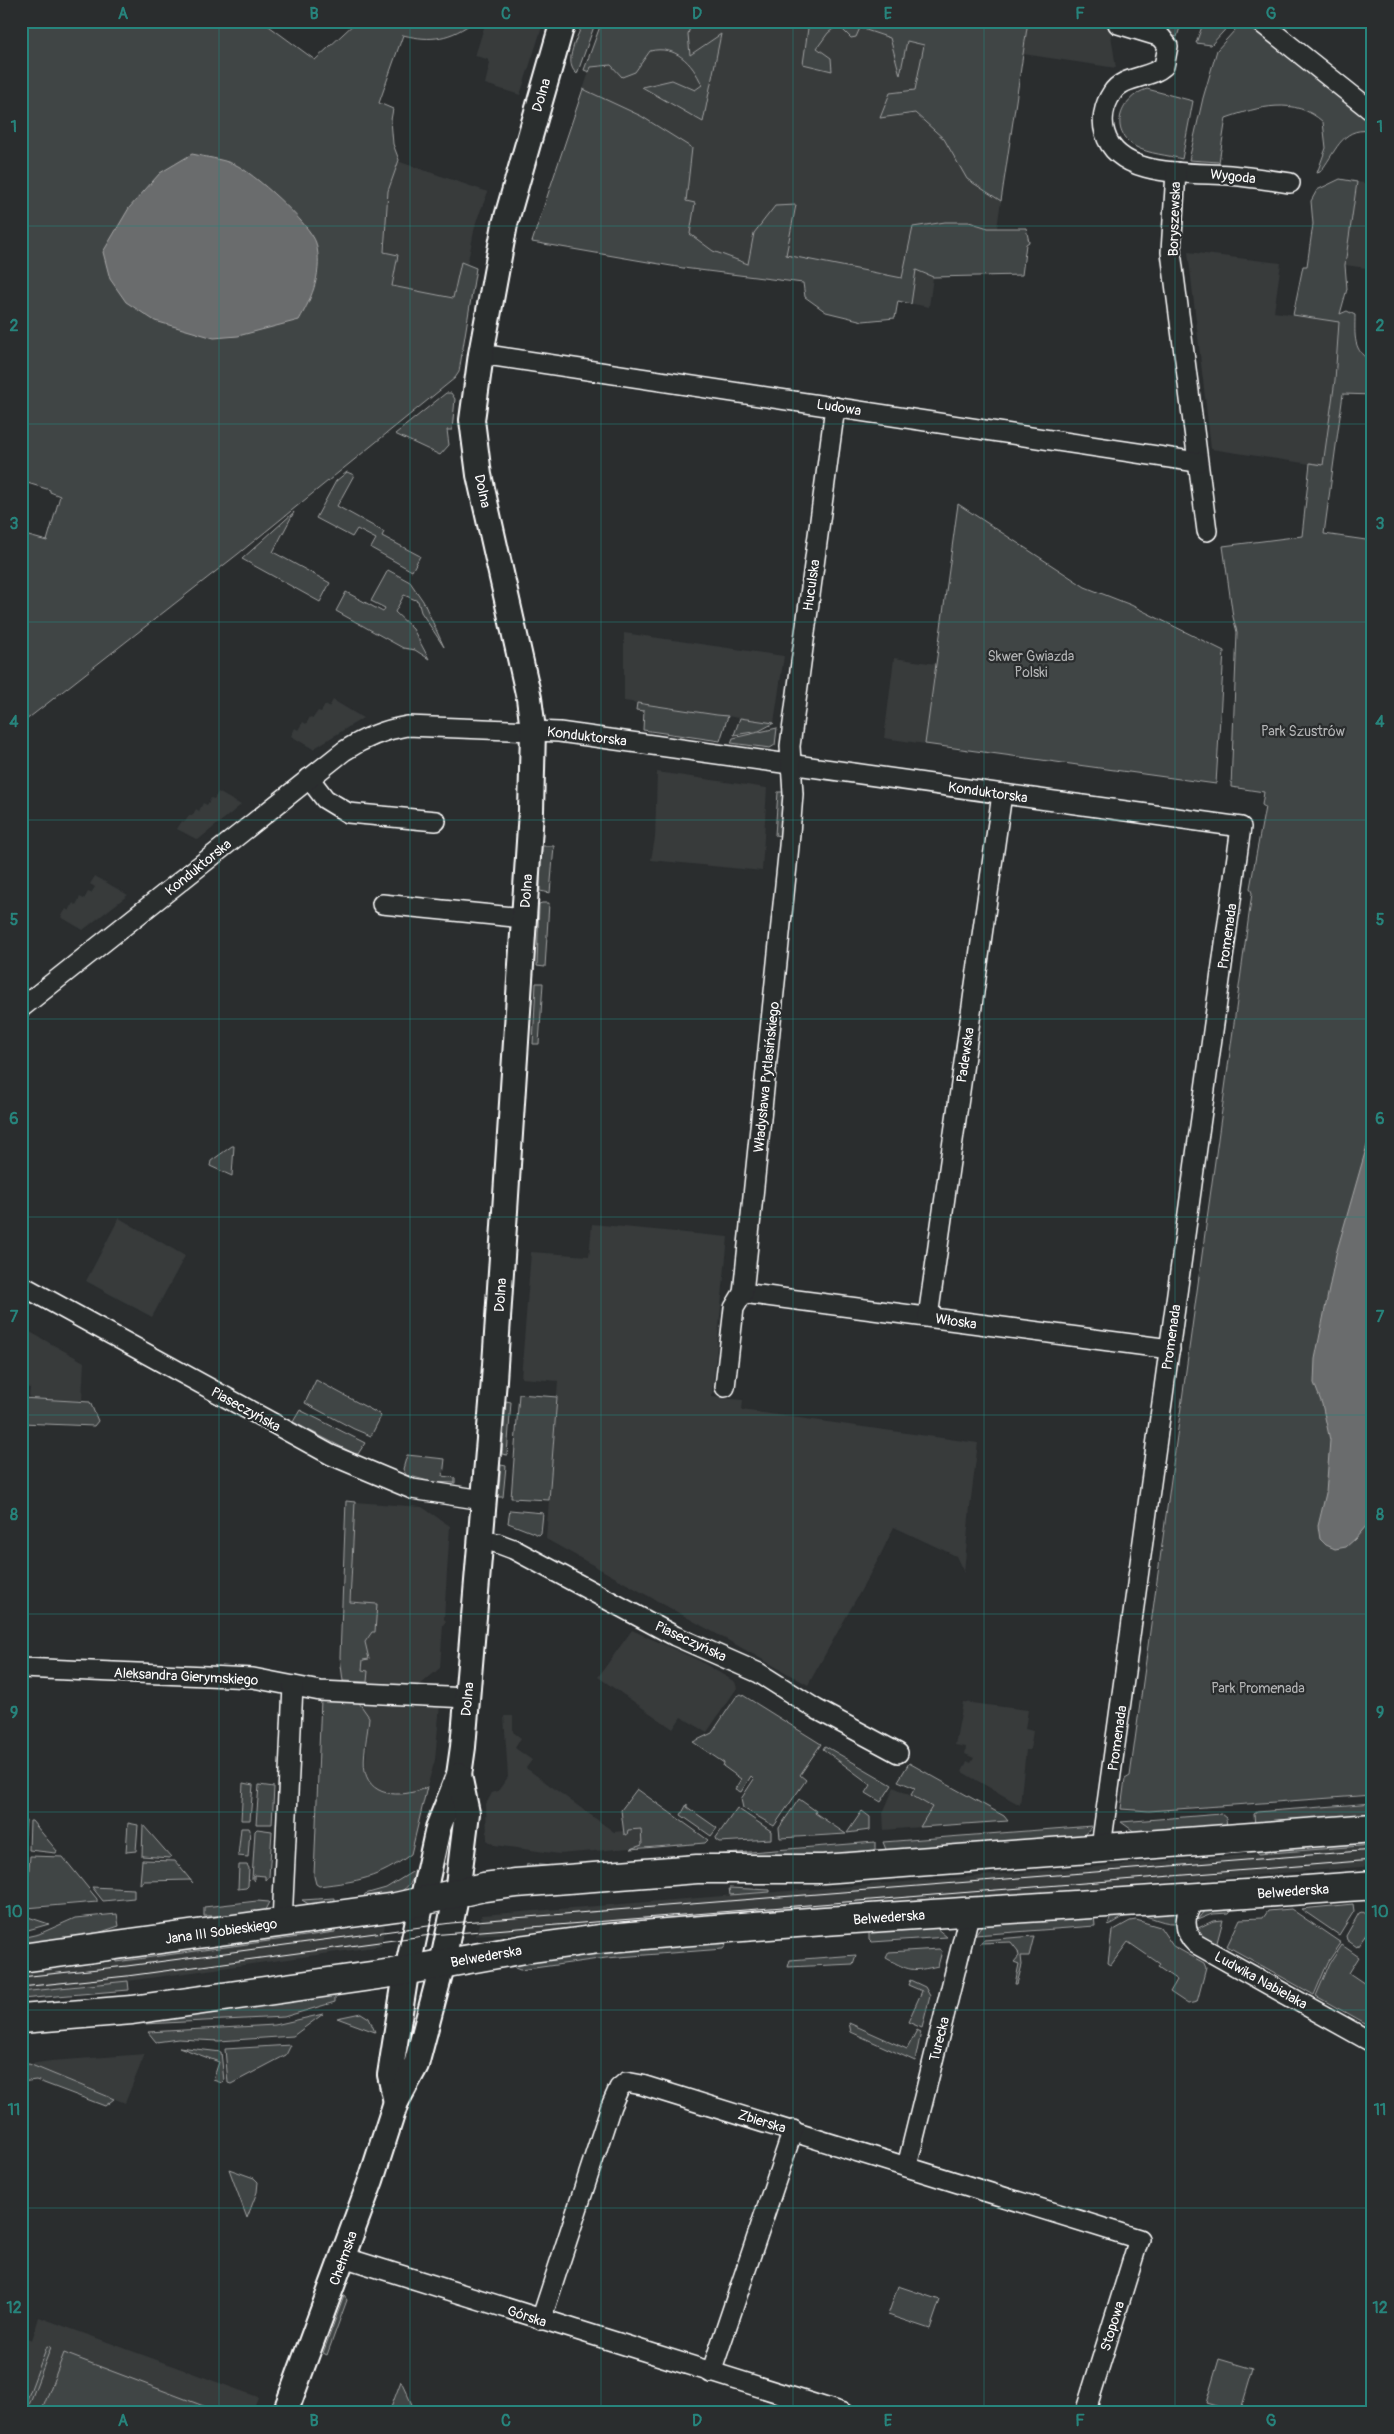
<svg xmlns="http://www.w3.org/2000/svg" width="1394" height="2434" font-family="Pangolin,sans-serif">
<rect width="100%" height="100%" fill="#2a2d2e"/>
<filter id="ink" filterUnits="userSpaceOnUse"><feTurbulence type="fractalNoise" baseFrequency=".02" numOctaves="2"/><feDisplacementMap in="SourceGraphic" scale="10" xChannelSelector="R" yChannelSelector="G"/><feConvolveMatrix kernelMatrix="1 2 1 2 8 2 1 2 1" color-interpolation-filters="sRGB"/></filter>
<g filter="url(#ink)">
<g fill="#373a3b">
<polygon points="486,21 544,21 520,95 485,84 490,63 487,59 475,56"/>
<polygon points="606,21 923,21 951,125 1001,201 990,275 933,277 929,307 803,283 683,268 532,242"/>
<polygon points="1028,21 1109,21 1116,68 1023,54"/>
<polygon points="365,150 488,192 476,222 460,299 391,286 397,264 384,252 386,243"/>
<polygon points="1357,182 1373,184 1373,269 1345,265"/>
<polygon points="1188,252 1281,263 1274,312 1339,321 1335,380 1323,466 1211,449"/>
<polygon points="624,633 784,656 774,723 624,701"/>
<polygon points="894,658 936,664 925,744 884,738"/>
<polygon points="333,700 363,718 313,749 291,736 295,728 298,730 303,722 306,724 310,717 313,718 318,711 321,712 325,705 329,707"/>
<polygon points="657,772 767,788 762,871 651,860 655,838"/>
<polygon points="218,792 241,805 198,840 177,829 182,821 185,822 189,815 192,816 196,809 199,811 203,803 207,805 211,798 214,799"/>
<polygon points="95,876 128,895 83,930 61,917 66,909 69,911 73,903 76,905 80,897 84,899 88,892 91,893 95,887 90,884"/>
<polygon points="119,1218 185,1256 152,1317 86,1281"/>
<polygon points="592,1224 728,1237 712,1397 743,1400 742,1410 978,1443 970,1507 964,1573 956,1556 894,1527 879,1558 808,1685 546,1539 558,1381 521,1378 531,1252 589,1256"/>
<polygon points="21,1327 84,1362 82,1401 29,1399 30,1388 21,1387"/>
<polygon points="355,1502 422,1507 450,1526 444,1619 446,1621 443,1625 440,1668 420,1685 346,1681"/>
<polygon points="632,1630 700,1661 735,1682 737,1688 707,1732 681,1717 673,1729 598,1677"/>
<polygon points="357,1700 440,1704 435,1760 427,1787 411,1794 395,1794 376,1789 369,1781 365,1771 369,1717"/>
<polygon points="963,1702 1028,1710 1025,1729 1033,1731 1030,1750 1026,1750 1020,1805 962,1772 967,1761 971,1763 974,1758 965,1754 966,1747 955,1745"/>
<polygon points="504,1716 513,1716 513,1732 521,1738 515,1748 532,1760 526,1768 614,1832 641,1829 642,1847 559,1854 494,1845 487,1840 486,1804 492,1793 498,1791 508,1777"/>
<polygon points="894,1787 932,1807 920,1827 884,1830 883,1813"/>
<polygon points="1373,1845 1373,1866 475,1936 482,1915"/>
<polygon points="385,1925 381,1946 128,1981 21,1992 21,1972 116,1962"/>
<polygon points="145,2054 125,2103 29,2064 51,2061"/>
<polygon points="39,2317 258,2397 252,2413 21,2413 21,2336 32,2340"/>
</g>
<g fill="#414445" stroke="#a0a2a2">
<path d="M21 21H262L315 60 357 21H475C450 39 432 42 403 35L379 103 393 109 391 120 393 144 399 160 388 191 384 252 398 255 392 286 453 298 461 262 476 268 459 372 455 378 238 554 21 724V534L47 541 60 496 50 492V490L21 481Z"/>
<path d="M584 21H596L577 74C562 62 578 36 584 21Z"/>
<path d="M602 21H692L688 34 690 55 721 34 703 122 642 87 672 80 695 90 702 85C692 62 675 45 650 51L635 72 622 77 611 65 591 67 589 72 584 70Z"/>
<polygon points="809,21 1028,21 1001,201 967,179 944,139 915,113 880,118 890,93 915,90 924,45 907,41 900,75 890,38 860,28 856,37 851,38 838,25 828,33 817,48 831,58 832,71 803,64"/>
<polygon points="1128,21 1182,21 1177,37"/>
<polygon points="1204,21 1233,21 1211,45 1196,43"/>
<path d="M1243 21 1340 95 1370 122 1369 131C1341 127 1335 154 1320 172L1317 173 1326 148 1323 122C1295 96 1258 107 1226 118L1219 162 1189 160 1203 98 1217 50Z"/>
<polygon points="583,89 641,116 692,148 686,201 695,203 690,234 713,251 748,264 754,233 775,206 796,205 786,255 902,278 913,227 945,222 969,222 988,228 1026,228 1029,242 1026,244 1022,275 933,277 916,270 911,304 898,301 895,318 863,321 826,312 805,297 803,283 683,268 532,242"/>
<path d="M1147 89 1193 101 1182 159C1168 155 1149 154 1136 147 1107 131 1121 97 1147 89Z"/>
<path d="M1340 179 1357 182 1345 265 1347 289 1340 314 1347 311 1355 315C1355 335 1352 352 1373 362V395L1343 394 1324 534 1373 541V1795L1149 1811 1121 1809 1125 1779 1130 1776 1252 893 1250 888 1265 807 1262 805 1264 792 1231 787 1237 632 1233 617 1223 546 1302 536 1310 463 1323 465 1335 380 1339 322 1293 315 1303 266H1307L1313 224 1311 201 1317 190Z"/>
<polygon points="446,393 451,393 455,399 452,430 447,430 449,445 440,455 395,434"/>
<polygon points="347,472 354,475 337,506 384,532 382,536 420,556 412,571 371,548 376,539 357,529 352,537 316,518 336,481"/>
<polygon points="958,504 1085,587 1131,605 1224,651 1216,784 925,744"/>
<polygon points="294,512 273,552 330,583 320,602 242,559"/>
<polygon points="388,570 410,582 423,601 444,647 421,612 418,601 404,595 395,612 413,629 429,659 415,650 403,648 336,611 346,592 383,612 385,608 371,601"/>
<polygon points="637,703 717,715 728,716 720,741 643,730 644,711 636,710"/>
<polygon points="740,718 774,723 759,731 734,735"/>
<polygon points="777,728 775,745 770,748 731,743 733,738"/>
<polygon points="778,792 783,792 780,836 775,835"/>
<polygon points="541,846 554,846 550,893 540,891"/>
<polygon points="542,903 549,903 545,967 537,966 539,904"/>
<polygon points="536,983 543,983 539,1044 533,1044"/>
<polygon points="232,1146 234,1146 232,1176 210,1166 211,1161"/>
<polygon points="316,1380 379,1414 381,1416 371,1436 354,1429 305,1403"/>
<polygon points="519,1394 557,1397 549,1500 511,1498"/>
<polygon points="21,1398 90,1402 98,1421 94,1426 21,1423"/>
<polygon points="506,1401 511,1402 507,1455 502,1454"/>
<polygon points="300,1410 365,1443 358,1454 355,1454 293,1422"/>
<polygon points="407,1455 445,1459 443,1476 455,1478 455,1483 432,1482 406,1475 403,1469"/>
<polygon points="501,1465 506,1466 503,1497 498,1497"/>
<polygon points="346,1501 355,1502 350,1602 377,1604 375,1632 372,1632 365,1642 369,1659 363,1660 362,1670 368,1671 367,1682 343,1681 340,1657"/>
<polygon points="510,1510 543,1513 541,1533 539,1535 508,1523"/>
<polygon points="741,1694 821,1744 800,1775 806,1780 774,1826 743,1808 741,1799 754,1779 751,1776 741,1792 735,1789 741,1779 723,1766 724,1763 693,1742 712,1733 736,1697"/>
<path d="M321 1699 357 1700 369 1717C368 1732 362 1758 365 1771 371 1800 407 1797 427 1787L411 1854C378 1879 358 1881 319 1886L316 1884 314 1876Z"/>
<polygon points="825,1746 892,1785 881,1802 866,1793 871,1785 823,1749"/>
<polygon points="909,1763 1004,1816 1008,1821 920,1827 932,1807 911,1795 915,1788 898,1781"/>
<polygon points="243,1783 253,1785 250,1820 241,1820"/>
<polygon points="259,1785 274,1787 272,1824 256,1824"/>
<polygon points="637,1789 708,1840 705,1843 631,1849 642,1845 641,1829 628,1830 627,1835 624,1834 621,1810"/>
<polygon points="799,1799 816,1811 815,1813 846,1834 780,1838 779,1828"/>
<polygon points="1373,1803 1373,1817 1255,1826 1254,1814 1257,1812"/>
<polygon points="687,1804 687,1807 717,1828 711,1836 681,1815"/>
<polygon points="737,1808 771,1831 771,1839 719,1842 715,1839"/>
<polygon points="862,1811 870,1817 870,1830 847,1833"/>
<polygon points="1221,1814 1226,1818 1227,1828 1135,1832 1121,1822"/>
<polygon points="21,1818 26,1820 24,1845 21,1846"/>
<polygon points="30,1821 32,1821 57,1851 56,1853 29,1850"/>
<polygon points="128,1823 138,1825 136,1851 126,1852"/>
<polygon points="143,1825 171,1857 170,1858 142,1856"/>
<polygon points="1092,1826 1085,1834 1079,1837 887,1852 883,1842"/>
<polygon points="241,1828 249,1828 250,1830 248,1857 238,1856"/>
<polygon points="257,1829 272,1831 269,1877 265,1880 265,1876 254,1875 254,1881 252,1879 255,1831"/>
<polygon points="1373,1840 1373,1845 1258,1854 1257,1848"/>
<polygon points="875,1842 875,1850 872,1854 526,1873 527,1864 564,1867"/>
<polygon points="30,1856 63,1857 97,1899 97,1902 26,1908"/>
<polygon points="142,1860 175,1861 193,1883 190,1880 144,1881 140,1884"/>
<polygon points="239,1865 247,1865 249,1868 248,1886 246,1888 238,1889"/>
<path d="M417 1869C408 1898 388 1895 363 1900L365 1894 386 1888Z"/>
<polygon points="92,1887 134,1889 134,1898 103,1901"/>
<polygon points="729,1888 770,1890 770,1892 730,1895"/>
<polygon points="334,1898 334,1904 310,1905 302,1900"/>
<polygon points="257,1901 269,1902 264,1912 239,1916 204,1916 204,1907"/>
<polygon points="1353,1904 1354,1911 1339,1935 1301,1909"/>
<polygon points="1233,1908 1229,1913 1212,1914 1197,1920 1204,1911"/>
<path d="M1177 1909 1175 1923C1160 1924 1145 1912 1130 1915 1122 1916 1116 1923 1108 1925L1112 1912Z"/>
<polygon points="1291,1909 1341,1943 1328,1962 1314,1995 1227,1946 1240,1919 1263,1918 1268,1911"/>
<polygon points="1362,1912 1373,1919 1373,1925 1357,1947 1347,1940 1346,1936 1359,1913"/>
<polygon points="117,1914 119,1926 83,1938 21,1947 21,1938 39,1934 75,1918"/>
<polygon points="1094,1915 1095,1926 975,1935 983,1923"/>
<polygon points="21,1916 25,1916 49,1924 21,1932"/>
<polygon points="1136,1920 1160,1927 1173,1946 1204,1963 1206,1968 1197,2002 1188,2004 1170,1992 1177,1980 1158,1967 1160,1964 1128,1942 1111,1965 1108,1963 1112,1931 1130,1921"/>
<polygon points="1223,1920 1216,1946 1200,1936 1196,1929 1213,1921"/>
<polygon points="335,1927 335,1932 116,1962 115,1958"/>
<polygon points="935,1927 947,1937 872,1942 869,1939 869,1930"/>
<polygon points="1034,1936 1029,1956 1021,1956 1022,1965 1017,1984 1015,1984 1019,1964 1014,1962 1019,1956 1018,1951 1011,1942 980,1943 984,1940"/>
<polygon points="726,1940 726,1945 723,1949 606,1958 520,1970 515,1968 513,1963 546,1957"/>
<polygon points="1342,1945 1359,1957 1349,1973 1368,1986 1367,1989 1373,1993 1373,2028 1316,1996 1330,1963"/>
<path d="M939 1949 942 1951 938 1966C912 1972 909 1971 886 1958L889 1952Z"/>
<polygon points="856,1955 853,1964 788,1967 790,1960"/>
<polygon points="910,1980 925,1987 930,1996 922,2028 908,2022 922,1991 908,1985"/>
<polygon points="128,1981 129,1990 21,1999 21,1992"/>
<polygon points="335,1993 335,2002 284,2017 144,2024 144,2020"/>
<polygon points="361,2013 369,2018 375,2032 337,2018"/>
<polygon points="323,2014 293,2036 219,2041 178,2039 156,2042 148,2032 275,2025"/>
<polygon points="849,2023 907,2049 917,2030 921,2032 915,2061 851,2032"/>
<polygon points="291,2045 286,2055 231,2084 228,2083 225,2049"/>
<polygon points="179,2047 221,2052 224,2081 222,2083 213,2080 219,2062"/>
<polygon points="29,2064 114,2099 105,2106 36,2080 21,2082 21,2065"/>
<polygon points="229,2169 254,2178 258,2182 257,2192 247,2218"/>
<polygon points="898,2286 940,2300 930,2329 888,2315"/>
<polygon points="344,2296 347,2300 327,2355 323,2353"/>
<polygon points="47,2346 51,2347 26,2413 22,2413"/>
<polygon points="64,2353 222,2413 41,2413"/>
<polygon points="1219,2359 1253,2369 1240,2413 1206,2403"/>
<polygon points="401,2381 416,2413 389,2413"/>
</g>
<g fill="#6a6c6d" stroke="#a6a7a7">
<path d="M192 154C206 157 221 159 234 164 252 171 311 225 316 243 323 271 313 296 299 320L238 336 214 338 155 321 126 302 110 279 103 252 129 208 160 173Z"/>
<polygon points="1373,1141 1373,1518 1355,1539 1346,1547 1335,1549 1326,1545 1320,1539 1318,1526 1326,1493 1330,1440 1322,1404 1314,1383 1315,1359 1336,1254 1368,1142"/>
</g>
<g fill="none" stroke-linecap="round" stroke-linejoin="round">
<defs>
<g id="minor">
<polyline points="1259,21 1373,112"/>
<path d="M1118 24 1161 37 1168 46 1164 66C1150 79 1123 75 1112 93 1104 105 1101 120 1105 133 1118 179 1192 172 1230 175 1250 177 1270 180 1290 183"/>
<polyline points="1176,172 1171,252 1207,531"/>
<polyline points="481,354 1197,462"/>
<polyline points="309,778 325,799 348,813 436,821"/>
<polyline points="382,904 524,918"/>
<path d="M21 1008 344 751C364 738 383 730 407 726L559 732 1241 827 1101 1847"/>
<polyline points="21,1285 331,1455 412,1489 483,1500"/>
<polyline points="743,1293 1170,1349"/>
<polyline points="928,1317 1002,794"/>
<polyline points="725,1387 734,1308 743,1293 745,1274 789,846 793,794 790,746 835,407"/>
<polyline points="480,1540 497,1543 513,1549 675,1636 759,1673 816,1709 898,1753"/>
<polyline points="21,1668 253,1678 320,1691 468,1698"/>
<path d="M1198 1897C1184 1911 1181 1930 1196 1944L1373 2043"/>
<polyline points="282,1923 293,1686"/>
<polyline points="907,2166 970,1911"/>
<polyline points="343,2257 843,2413"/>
<polyline points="541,2320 611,2106 619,2088 626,2082 642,2085 1139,2239 1085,2413"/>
<polyline points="711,2373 793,2130"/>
</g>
<g id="tertiary">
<polyline points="396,2102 390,2075 405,1980 438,1828 459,1775 463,1747 494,1380 531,811 533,730 529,698 479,475 472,420 481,354 505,224 563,21"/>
<polyline points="285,2413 371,2180 396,2102 416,2065 440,1974 457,1893 467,1813 459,1775"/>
</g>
<g id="secondary">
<polyline points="21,1958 396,1907 484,1887 516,1883 697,1869 823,1869 1373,1828"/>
<path d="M21 2019 132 2010 392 1973 525 1949 599 1939C857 1915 1115 1905 1373 1885"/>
</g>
</defs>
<use href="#minor" stroke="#fff" stroke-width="22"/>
<use href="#tertiary" stroke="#fff" stroke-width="28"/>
<use href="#secondary" stroke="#fff" stroke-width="31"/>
<use href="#minor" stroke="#2a2d2e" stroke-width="19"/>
<use href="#tertiary" stroke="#2a2d2e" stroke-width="24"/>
<use href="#secondary" stroke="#2a2d2e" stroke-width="28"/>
<g stroke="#fff" stroke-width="1">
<polyline points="21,1977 127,1966 451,1923 1373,1850"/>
<polyline points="21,1987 127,1976 431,1935 1373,1860"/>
</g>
</g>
</g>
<path fill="none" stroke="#27847c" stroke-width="1" stroke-opacity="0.55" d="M219 21V2413M410 21V2413M601 21V2413M793 21V2413M984 21V2413M1175 21V2413M21 226H1373M21 424H1373M21 622H1373M21 820H1373M21 1019H1373M21 1217H1373M21 1415H1373M21 1614H1373M21 1812H1373M21 2010H1373M21 2208H1373"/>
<g text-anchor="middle" stroke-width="4.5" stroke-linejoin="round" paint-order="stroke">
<g font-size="14" fill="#fff" stroke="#2a2d2e">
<text transform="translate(541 95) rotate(-74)" y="5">Dolna</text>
<text transform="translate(1233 176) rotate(6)" y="5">Wygoda</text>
<text transform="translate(1174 219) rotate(-88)" y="5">Boryszewska</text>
<text transform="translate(839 407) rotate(9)" y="5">Ludowa</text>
<text transform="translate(483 491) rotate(78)" y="5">Dolna</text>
<text transform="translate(811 585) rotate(-82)" y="5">Huculska</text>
<text transform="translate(587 736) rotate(7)" y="5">Konduktorska</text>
<text transform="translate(988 792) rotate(8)" y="5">Konduktorska</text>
<text transform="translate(198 867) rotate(-39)" y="5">Konduktorska</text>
<text transform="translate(526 891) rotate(-86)" y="5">Dolna</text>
<text transform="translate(1227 936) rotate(-82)" y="5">Promenada</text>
<text transform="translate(965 1055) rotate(-82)" y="5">Padewska</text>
<text transform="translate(766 1077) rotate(-84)" y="5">Władysława Pytlasińskiego</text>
<text transform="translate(500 1295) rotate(-86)" y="5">Dolna</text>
<text transform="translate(956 1321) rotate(8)" y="5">Włoska</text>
<text transform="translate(1171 1337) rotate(-82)" y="5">Promenada</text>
<text transform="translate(246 1409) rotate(29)" y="5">Piaseczyńska</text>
<text transform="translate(691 1641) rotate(25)" y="5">Piaseczyńska</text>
<text transform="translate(186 1676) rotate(3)" y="5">Aleksandra Gierymskiego</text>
<text transform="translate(467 1699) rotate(-85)" y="5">Dolna</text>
<text transform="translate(1117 1738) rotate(-82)" y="5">Promenada</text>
<text transform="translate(1293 1891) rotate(-4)" y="5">Belwederska</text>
<text transform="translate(889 1917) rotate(-4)" y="5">Belwederska</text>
<text transform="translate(221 1931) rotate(-8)" y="5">Jana III Sobieskiego</text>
<text transform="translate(486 1956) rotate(-10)" y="5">Belwederska</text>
<text transform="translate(1261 1980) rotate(29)" y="5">Ludwika Nabielaka</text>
<text transform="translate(939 2039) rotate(-76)" y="5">Turecka</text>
<text transform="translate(762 2121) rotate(17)" y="5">Zbierska</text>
<text transform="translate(343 2258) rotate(-70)" y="5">Chełmska</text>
<text transform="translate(527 2316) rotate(18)" y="5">Górska</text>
<text transform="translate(1112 2326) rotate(-73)" y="5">Stopowa</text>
</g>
<g font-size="14" fill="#b3b4b5" stroke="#2a2d2e">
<text x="1031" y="661">Skwer Gwiazda<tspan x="1031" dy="16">Polski</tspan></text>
<text x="1303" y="736">Park Szustrów</text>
<text x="1258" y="1693">Park Promenada</text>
</g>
</g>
<rect width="1394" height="2434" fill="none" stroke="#2a2d2e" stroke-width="55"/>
<rect x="28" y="28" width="1338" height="2378" fill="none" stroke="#27847c" stroke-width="2"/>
<g font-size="16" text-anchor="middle" font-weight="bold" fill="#27847c">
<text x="123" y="19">A</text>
<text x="314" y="19">B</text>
<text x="506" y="19">C</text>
<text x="697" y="19">D</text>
<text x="888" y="19">E</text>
<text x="1080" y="19">F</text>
<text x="1271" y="19">G</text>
<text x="14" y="132">1</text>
<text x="1380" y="132">1</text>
<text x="14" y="331">2</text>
<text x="1380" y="331">2</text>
<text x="14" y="529">3</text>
<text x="1380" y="529">3</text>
<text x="14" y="727">4</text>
<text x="1380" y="727">4</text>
<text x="14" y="925">5</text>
<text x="1380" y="925">5</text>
<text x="14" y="1124">6</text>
<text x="1380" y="1124">6</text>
<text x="14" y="1322">7</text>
<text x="1380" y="1322">7</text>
<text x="14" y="1520">8</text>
<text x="1380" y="1520">8</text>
<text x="14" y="1718">9</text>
<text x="1380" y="1718">9</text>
<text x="14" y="1917">10</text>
<text x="1380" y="1917">10</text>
<text x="14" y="2115">11</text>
<text x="1380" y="2115">11</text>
<text x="14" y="2313">12</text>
<text x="1380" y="2313">12</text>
<text x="123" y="2426">A</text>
<text x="314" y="2426">B</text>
<text x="506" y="2426">C</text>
<text x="697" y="2426">D</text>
<text x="888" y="2426">E</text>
<text x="1080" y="2426">F</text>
<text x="1271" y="2426">G</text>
</g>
</svg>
